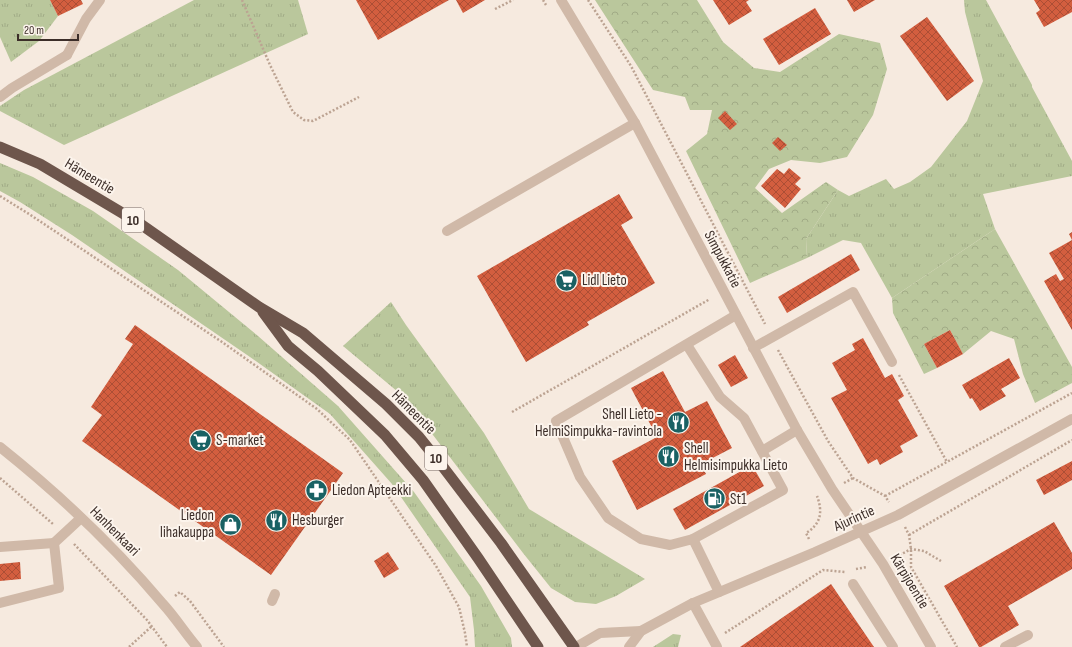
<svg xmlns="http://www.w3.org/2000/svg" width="1072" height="647" font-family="'Sofia Sans Condensed',sans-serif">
<defs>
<pattern id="grass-tufts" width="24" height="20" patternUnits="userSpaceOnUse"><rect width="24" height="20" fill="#bac79c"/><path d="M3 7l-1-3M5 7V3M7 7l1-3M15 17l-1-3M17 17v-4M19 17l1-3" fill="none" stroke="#a1ab86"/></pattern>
<pattern id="forest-crowns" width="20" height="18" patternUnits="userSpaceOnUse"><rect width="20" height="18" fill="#bac79c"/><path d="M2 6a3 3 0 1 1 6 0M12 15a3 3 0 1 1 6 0" fill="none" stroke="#a1ab86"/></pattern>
<pattern id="building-cross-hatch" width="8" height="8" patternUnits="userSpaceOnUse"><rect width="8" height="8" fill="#d35e3f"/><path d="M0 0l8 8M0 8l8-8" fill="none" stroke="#ac4e35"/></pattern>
</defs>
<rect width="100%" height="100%" fill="#f6eadf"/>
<g fill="url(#grass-tufts)">
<polygon points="0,0 50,0 58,16 39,41 11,62 0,37"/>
<polygon points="194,0 298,0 308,34 64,145 0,111 0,106 24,90"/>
<polygon points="964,0 986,0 1032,85 1032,87 1072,161 1072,176 983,194 995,229 892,298 861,243 843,240 807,258 806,239 838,190 849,196 886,179 894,189 910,182 931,167 967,121 983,81 965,12"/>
<polygon points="0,163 33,177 93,211 178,270 258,336 338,406 414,492 481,586 511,638 512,647 475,647 474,630 470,597 392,484 330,414 250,357 72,235 20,202 0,191"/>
<polygon points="391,302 406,325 484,433 529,509 645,579 616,596 596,604 575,602 551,588 523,553 404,397 343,346"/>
<polygon points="673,634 681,635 678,647 653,647"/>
</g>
<g fill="url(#forest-crowns)">
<polygon points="595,0 697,0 723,42 754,68 780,72 839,34 880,43 887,69 873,115 847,157 820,163 791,160 769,169 755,188 782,213 826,182 838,190 806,239 807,258 750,283 686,151 707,134 712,110 690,110 685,97 653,90"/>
<polygon points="995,229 1072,367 1072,383 1035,403 1023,374 1014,339 991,331 963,354 950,330 924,344 937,368 924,374 893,313 892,298"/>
</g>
<g fill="url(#building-cross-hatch)">
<polygon points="50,0 81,0 83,4 58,16"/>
<polygon points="356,0 449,0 378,40"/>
<polygon points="456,0 485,0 463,13"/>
<polygon points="713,0 749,0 746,2 752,11 729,25"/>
<polygon points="847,0 875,0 854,12"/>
<polygon points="1034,0 1072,0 1072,12 1044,27 1036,13 1040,10"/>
<polygon points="815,8 831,34 779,65 763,39"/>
<polygon points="927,17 974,81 947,101 900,36"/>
<polygon points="725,111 737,124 730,130 718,118"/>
<polygon points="778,137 787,145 780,151 772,143"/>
<polygon points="789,168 801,178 795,184 801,189 785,208 761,186 777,169 784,174"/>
<polygon points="619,194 633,218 621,225 655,283 587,322 589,325 526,362 477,276"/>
<polygon points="1072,232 1072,330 1044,281 1056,274 1060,281 1064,279 1049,253 1072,240 1069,234"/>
<polygon points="851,254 860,270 787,313 778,297"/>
<polygon points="135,325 343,473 271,575 82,441 102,415 91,407 133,344 125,339"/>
<polygon points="950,330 963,354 937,368 924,344"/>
<polygon points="863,338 885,378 892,374 904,396 898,400 918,436 900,446 903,452 880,465 877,459 868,464 831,398 847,390 832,363 855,350 852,344"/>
<polygon points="735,355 748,378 731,387 718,365"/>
<polygon points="1009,358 1020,378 1001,389 1006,396 980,411 972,398 970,399 962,385"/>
<polygon points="663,371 685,412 707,401 732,448 701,464 706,474 637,510 612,461 657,437 631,388"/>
<polygon points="1072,461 1072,480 1044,495 1036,480"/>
<polygon points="752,465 764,486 685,530 673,509"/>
<polygon points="1054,522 1072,553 1072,569 1008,606 1019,625 981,647 979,647 944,586"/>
<polygon points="388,552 399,569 384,578 374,561"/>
<polygon points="20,562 21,579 0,581 0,564"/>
<polygon points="831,584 874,647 740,647"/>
</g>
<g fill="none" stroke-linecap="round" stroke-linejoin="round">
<g stroke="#bca392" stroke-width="2.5" stroke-dasharray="2 2" stroke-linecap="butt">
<polyline points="242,0 270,65 293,112 304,120 313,121 359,97"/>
<polyline points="543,0 546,5"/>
<polyline points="588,0 631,66 765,324"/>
<polyline points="495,9 513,0"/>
<polyline points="0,196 29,214 222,342 317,409 350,440 436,566 459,607 465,633 467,647"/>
<polyline points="778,350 828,441 853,478 885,496 889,502"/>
<polyline points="899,375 947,462"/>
<polyline points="512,412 710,299"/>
<polyline points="0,478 53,524"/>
<polyline points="844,483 853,478"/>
<polyline points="885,496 1072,393"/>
<polyline points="905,527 909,535 911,549 911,567 957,647"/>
<polyline points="909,535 1072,440"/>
<path d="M809 539 806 533C821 524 823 512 817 496"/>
<polyline points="74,544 147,620 167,647"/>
<polyline points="896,557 911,549 924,551 941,561"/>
<polyline points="856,569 867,567"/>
<polyline points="175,596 180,592 190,601 224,647"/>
<polyline points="725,633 823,570 845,572"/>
<polyline points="129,647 152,626"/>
</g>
<g stroke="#d0b9a8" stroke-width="10">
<polyline points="67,55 86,19 100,0"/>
<polyline points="447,231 635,123"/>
<polyline points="687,345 720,397 744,418 783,490 693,539"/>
<polyline points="753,348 853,292 892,362"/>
<polyline points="762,451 797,430"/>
<polyline points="0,547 54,543"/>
<polyline points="853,584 893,647"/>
<polyline points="719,592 693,539 670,545 641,539 608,518 580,477 556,421 736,315"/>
<polyline points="272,601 275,594"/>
<polyline points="0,603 59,588 54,543 81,518"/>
<polyline points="693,603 717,647"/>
<polyline points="1005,647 1028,635"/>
</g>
<g stroke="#d0b9a8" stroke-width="10">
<polyline points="0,97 12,88 67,55"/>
<path d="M0 447C59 494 114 546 163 604 175 617 185 633 197 647"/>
</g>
<g stroke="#d0b9a8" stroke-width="10">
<polyline points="561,0 635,123 797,430 832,489 883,564 931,647"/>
<polyline points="576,647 600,633 641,631"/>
<polyline points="629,647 641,631 693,603 815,552 898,515 1072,419"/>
</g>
<g stroke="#6e564c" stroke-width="11">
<polyline points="0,147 40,164 139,223 259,307 303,333 386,404 419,437 440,463 501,543 574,647"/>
<polyline points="263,312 288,346 318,371 385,435 423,480 478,558 538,647"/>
</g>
</g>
<defs>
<symbol id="supermarket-disc" viewBox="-11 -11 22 22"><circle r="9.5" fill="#196163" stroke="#fcf4ec"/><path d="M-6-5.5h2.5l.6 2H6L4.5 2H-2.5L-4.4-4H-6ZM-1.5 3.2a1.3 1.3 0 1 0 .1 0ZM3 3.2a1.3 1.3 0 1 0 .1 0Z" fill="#fff"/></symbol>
<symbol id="restaurant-disc" viewBox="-11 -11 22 22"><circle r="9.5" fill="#196163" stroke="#fcf4ec"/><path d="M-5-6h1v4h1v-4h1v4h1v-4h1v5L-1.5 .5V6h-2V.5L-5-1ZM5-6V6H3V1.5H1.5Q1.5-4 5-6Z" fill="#fff"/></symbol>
<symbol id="pharmacy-disc" viewBox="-11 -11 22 22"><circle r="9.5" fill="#196163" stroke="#fcf4ec"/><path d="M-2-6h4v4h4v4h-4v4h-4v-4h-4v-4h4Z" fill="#fff"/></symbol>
<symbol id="fuel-disc" viewBox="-11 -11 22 22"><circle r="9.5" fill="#196163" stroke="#fcf4ec"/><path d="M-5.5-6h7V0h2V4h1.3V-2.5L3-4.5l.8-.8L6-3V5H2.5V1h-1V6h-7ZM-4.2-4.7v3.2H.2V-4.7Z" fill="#fff"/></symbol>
<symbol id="shop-disc" viewBox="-11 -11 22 22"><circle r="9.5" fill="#196163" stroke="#fcf4ec"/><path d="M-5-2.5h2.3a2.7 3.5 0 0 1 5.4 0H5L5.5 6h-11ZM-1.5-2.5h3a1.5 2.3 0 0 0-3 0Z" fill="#fff"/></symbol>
</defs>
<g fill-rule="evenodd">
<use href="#supermarket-disc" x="554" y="268" width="25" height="25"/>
<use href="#restaurant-disc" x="666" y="410" width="25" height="25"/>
<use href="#supermarket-disc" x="188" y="428" width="25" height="25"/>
<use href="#restaurant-disc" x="656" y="444" width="25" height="25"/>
<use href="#pharmacy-disc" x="304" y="478" width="25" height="25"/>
<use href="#fuel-disc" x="702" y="486" width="25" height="25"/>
<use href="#restaurant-disc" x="264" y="508" width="25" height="25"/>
<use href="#shop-disc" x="218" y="512" width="25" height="25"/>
</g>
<g text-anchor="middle" stroke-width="4" stroke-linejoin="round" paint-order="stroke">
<g fill="#fcf4ec" stroke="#766964" stroke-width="1">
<rect x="122" y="208" width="22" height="24" rx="3"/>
<rect x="425" y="446" width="22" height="24" rx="3"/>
</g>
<g font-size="14" font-weight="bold" fill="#3c2e29">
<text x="133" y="225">10</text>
<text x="436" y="463">10</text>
</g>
<g font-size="15" fill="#3c2e29" stroke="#fcf4ec">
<text transform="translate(90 176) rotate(31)" y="5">Hämeentie</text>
<text transform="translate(723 259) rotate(62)" y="5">Simpukkatie</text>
<text transform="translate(414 412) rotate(45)" y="5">Hämeentie</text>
<text transform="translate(854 518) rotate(-24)" y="5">Ajurintie</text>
<text transform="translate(115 531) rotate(45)" y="5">Hanhenkaari</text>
<text transform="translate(910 581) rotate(59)" y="5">Kärpijoentie</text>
</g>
<g font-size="15" fill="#3c2e29" stroke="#fcf4ec" text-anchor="start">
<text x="582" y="285">Lidl Lieto</text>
<text x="662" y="419" text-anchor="end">Shell Lieto -<tspan x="662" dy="17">HelmiSimpukka-ravintola</tspan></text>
<text x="216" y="445">S-market</text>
<text x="684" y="453">Shell<tspan x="684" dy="17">Helmisimpukka Lieto</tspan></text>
<text x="332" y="495">Liedon Apteekki</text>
<text x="730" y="504">St1</text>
<text x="214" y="520" text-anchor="end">Liedon<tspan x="214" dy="17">lihakauppa</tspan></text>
<text x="292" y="525">Hesburger</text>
</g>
</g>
<path d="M18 34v6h60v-6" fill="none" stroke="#3c2e29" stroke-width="2"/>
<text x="24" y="34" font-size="12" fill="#3c2e29" stroke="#fcf4ec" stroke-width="3" paint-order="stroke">20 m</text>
</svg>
